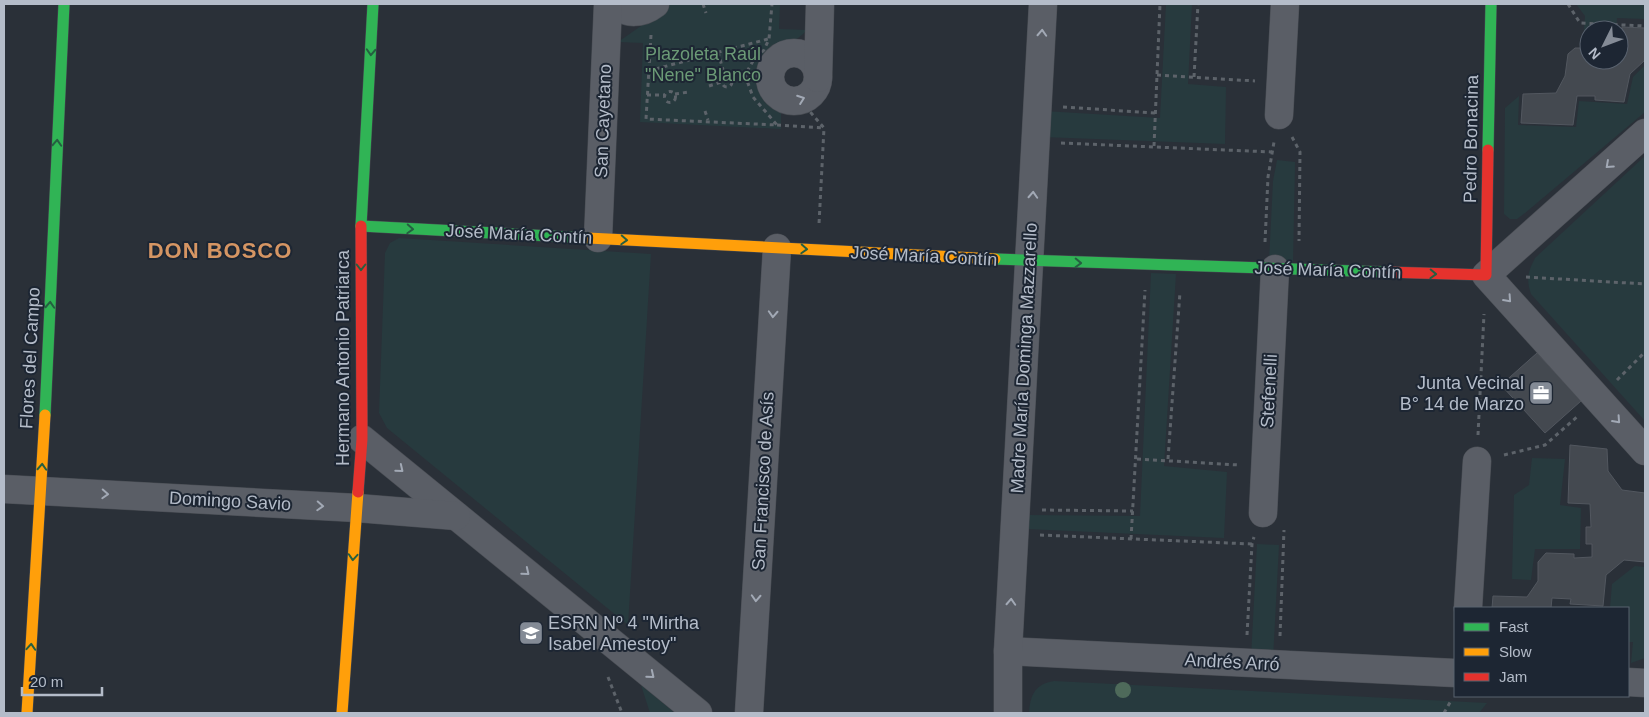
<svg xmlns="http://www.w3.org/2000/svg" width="1649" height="717" font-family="Arial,sans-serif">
<rect width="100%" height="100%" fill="#2a3038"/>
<g fill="#273a3e">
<path d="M665 4H780L779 29 807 30C797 42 782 45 771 55 754 71 766 95 781 106V129L640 122 643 43 618 42 648 21Z"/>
<polygon points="1166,4 1192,4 1188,84 1226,87 1225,144 1043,137 1044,111 1160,118"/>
<polygon points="1576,4 1645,4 1645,19 1617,18 1616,30 1589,30 1589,44 1583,43 1585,16"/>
<polygon points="1645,65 1645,112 1525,213 1517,219 1510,219 1504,214 1505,108 1519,96 1518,125 1576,127 1579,101 1627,104 1633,77"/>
<path d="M1645 156V421L1531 294C1526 279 1528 272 1535 258Z"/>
<polygon points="1277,160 1295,162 1293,263 1269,262 1273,181"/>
<polygon points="399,238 651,254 628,625 387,428 379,413 385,253 390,243"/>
<polygon points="1151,273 1176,274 1164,466 1227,472 1224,538 1027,529 1028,515 1140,516"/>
<polygon points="1532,458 1565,459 1560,505 1581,508 1580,549 1535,549 1531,580 1512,579 1514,495 1529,485"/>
<polygon points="1257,544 1279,545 1273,659 1251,658"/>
<polygon points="1635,566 1645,567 1645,658 1631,663 1633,642 1628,642 1628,608 1610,608 1612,584"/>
<path d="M1054 681 1487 703 1479 713H1029C1030 695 1035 684 1054 681Z"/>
<polygon points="641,685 675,713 676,713 650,713"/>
</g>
<g fill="#444950" stroke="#52575f">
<polygon points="1622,27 1645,28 1645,60 1630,74 1624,102 1595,100 1595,96 1577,96 1573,125 1521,123 1523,94 1556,93 1565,76 1568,54 1575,48 1589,48 1589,60 1619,60"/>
<polygon points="1537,353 1581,401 1545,433 1501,385"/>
<polygon points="1570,445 1607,449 1608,471 1622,490 1645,493 1645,562 1624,560 1606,575 1603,606 1570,604 1571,599 1552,598 1551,608 1492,608 1493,596 1527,597 1538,581 1538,562 1546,553 1574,554 1574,558 1592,557 1592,544 1586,544 1586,527 1591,527 1590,504 1568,503"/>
</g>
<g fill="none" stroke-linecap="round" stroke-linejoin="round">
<defs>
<g id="street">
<path d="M615 4C627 15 642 14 655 4"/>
<circle cx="794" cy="77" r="24"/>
<polyline points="818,78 820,4"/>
<polyline points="1279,115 1285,4"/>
<polyline points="1645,133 1486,275 1645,451"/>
<polyline points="598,238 608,4"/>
<polyline points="362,439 698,713"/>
<polyline points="4,489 357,508 456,516"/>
<polyline points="1263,513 1275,269"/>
<polyline points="1468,608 1477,461"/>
<polyline points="1008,651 1455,673"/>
<polyline points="1628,682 1645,683"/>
<polyline points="749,713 777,248"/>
<polyline points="1008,713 1008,651 1043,4"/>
</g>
<g id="fast">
<polyline points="1488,150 1491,4"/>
<polyline points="361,226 588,238"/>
<polyline points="361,226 373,4"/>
<polyline points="995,259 1386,272"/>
<polyline points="45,415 64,4"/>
</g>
<g id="slow">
<polyline points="588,238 995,259"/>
<polyline points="27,713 45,415"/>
<polyline points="342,713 358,492"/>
</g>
<g id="jam">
<polyline points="1386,272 1486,275 1488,150"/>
<polyline points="358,492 362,439 361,226"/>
</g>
</defs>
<use href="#street" stroke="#484c53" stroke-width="29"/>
<use href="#fast" stroke="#484c53" stroke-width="12"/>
<use href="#slow" stroke="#484c53" stroke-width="12"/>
<use href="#jam" stroke="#484c53" stroke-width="12"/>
<g stroke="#5d636a" stroke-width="3" stroke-dasharray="4 4" stroke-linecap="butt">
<polyline points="703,4 706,13"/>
<polyline points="1568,4 1580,23 1645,26"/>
<polyline points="651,35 646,119 777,125 753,97 745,75 753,61 764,50 769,39 772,4"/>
<polyline points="718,52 725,77"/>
<polyline points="648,71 768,39"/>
<polyline points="1157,75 1255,81"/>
<circle cx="727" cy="82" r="5"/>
<polyline points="1194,77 1198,4"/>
<polyline points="709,86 721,82"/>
<circle cx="670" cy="97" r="5.5"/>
<polyline points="675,94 689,92"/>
<polyline points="647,95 665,95"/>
<polyline points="800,100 824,128 819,224"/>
<polyline points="1063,107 1155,113"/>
<polyline points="705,111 708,120"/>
<polyline points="777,125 824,128"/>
<polyline points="1292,137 1300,152 1299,241"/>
<polyline points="1061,143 1272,152"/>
<polyline points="1154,146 1160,4"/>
<polyline points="1265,242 1268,177 1274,142"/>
<polyline points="1526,277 1645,284"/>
<polyline points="1617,380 1645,352"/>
<polyline points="1478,435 1484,314"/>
<polyline points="1504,455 1545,445 1578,416"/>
<polyline points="1137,459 1239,465"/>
<polyline points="1168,459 1180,292"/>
<polyline points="1042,510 1133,511"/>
<polyline points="1040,535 1252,544"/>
<polyline points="1131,539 1145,290"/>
<polyline points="1247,635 1252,544 1254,537"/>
<polyline points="1280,636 1284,530"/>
<polyline points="608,677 622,713"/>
<polyline points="1444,713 1452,699"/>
</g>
<use href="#street" stroke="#5a5e66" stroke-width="28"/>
<use href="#fast" stroke="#30b455" stroke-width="11"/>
<use href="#slow" stroke="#ff9f0a" stroke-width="11"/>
<use href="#jam" stroke="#e5322d" stroke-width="11"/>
</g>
<circle fill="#4e6a5a" cx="1123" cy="690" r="8"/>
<defs><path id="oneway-chevron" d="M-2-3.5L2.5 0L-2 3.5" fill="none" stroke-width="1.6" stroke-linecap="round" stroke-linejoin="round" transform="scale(1.25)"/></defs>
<g stroke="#a2a9b5">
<use href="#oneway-chevron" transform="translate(1042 33) rotate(-87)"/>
<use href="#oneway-chevron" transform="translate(801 99) rotate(-20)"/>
<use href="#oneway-chevron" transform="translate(1609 165) rotate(138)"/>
<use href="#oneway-chevron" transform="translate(1033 195) rotate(-87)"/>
<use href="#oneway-chevron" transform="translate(1508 299) rotate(48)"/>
<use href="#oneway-chevron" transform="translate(773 314) rotate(93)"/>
<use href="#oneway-chevron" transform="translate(1617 420) rotate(48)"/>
<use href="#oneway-chevron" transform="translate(400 469) rotate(39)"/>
<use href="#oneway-chevron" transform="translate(105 494) rotate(3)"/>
<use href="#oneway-chevron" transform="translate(320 506) rotate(3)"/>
<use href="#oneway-chevron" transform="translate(526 572) rotate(39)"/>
<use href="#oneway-chevron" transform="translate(756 598) rotate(93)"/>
<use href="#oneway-chevron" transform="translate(1011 602) rotate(-87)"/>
<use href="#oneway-chevron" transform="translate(651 675) rotate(39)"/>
</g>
<g stroke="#255f41">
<use href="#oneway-chevron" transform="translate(371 52) rotate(93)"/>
<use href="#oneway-chevron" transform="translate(57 143) rotate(-87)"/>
<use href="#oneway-chevron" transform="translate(410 229) rotate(3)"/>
<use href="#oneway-chevron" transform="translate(624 240) rotate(3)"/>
<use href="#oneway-chevron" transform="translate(804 249) rotate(3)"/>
<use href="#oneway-chevron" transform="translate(1078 263) rotate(2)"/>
<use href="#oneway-chevron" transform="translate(361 267) rotate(90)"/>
<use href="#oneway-chevron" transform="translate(1433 274) rotate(2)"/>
<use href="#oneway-chevron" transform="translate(50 305) rotate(-87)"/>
<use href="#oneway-chevron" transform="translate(42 467) rotate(-87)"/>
<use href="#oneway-chevron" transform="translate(353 557) rotate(94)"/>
<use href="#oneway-chevron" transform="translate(31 647) rotate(-86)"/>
</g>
<defs>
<symbol id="office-square" viewBox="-11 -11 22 22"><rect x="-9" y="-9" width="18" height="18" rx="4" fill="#848b96" stroke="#1d2633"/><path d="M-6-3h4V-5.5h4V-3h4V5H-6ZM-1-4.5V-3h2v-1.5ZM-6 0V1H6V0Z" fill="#fff"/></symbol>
<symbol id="school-square" viewBox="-11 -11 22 22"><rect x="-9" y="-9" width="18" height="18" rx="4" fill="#848b96" stroke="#1d2633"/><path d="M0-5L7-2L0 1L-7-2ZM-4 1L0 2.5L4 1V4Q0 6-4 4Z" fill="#fff"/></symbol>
</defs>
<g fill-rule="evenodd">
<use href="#office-square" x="1527" y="379" width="28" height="28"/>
<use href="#school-square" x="517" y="619" width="28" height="28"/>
</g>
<g text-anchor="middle" stroke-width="4" stroke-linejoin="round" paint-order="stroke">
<g font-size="18" fill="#6b9a76" stroke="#1d2633">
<text x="703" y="60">Plazoleta Raúl<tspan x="703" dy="21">"Nene" Blanco</tspan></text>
</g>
<g font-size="18" fill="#b4bcc9" stroke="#1d2633">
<text transform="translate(603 121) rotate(-88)" y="6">San Cayetano</text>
<text transform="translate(1471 139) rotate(-89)" y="6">Pedro Bonacina</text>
<text transform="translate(519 234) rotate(3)" y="6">José María Contín</text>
<text transform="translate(924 256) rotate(3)" y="6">José María Contín</text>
<text transform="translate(1328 270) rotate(2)" y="6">José María Contín</text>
<text transform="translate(30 358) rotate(-87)" y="6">Flores del Campo</text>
<text transform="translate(343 358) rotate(-90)" y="6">Hermano Antonio Patriarca</text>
<text transform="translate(1024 358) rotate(-87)" y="6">Madre María Dominga Mazzarello</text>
<text transform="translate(1269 391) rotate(-87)" y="6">Stefenelli</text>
<text transform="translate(763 481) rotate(-87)" y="6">San Francisco de Asís</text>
<text transform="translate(230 501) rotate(3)" y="6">Domingo Savio</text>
<text transform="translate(1232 662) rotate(3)" y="6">Andrés Arró</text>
</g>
<g font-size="18" fill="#b4bcc9" stroke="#1d2633" text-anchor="end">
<text x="1524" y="389">Junta Vecinal<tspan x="1524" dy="21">B° 14 de Marzo</tspan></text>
<text x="548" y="629" text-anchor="start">ESRN Nº 4 "Mirtha<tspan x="548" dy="21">Isabel Amestoy"</tspan></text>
</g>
<g font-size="22" font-weight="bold" letter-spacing="1" fill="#d59563" stroke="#1d2633">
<text x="220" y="258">DON BOSCO</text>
</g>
</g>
<rect width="1649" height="717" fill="none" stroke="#b4bcc9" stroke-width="10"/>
<rect x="1454" y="607" width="175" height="90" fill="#1d2633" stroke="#59626f"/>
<rect x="1464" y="623" width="25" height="8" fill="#30b455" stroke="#59626f"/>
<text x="1499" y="632" font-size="15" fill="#b4bcc9">Fast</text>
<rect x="1464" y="648" width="25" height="8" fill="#ff9f0a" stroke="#59626f"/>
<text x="1499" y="657" font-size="15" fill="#b4bcc9">Slow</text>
<rect x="1464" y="673" width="25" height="8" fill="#e5322d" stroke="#59626f"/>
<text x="1499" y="682" font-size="15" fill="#b4bcc9">Jam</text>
<g transform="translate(1604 45) rotate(228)"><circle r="24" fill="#1d2633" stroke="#59626f"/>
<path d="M0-4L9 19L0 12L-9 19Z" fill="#848b96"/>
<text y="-8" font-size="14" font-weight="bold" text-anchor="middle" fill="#b4bcc9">N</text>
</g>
<path d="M22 687v8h80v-8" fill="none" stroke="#b4bcc9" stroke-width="2.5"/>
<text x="30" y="687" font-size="15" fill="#b4bcc9" stroke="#1d2633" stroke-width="4" paint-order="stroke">20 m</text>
</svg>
